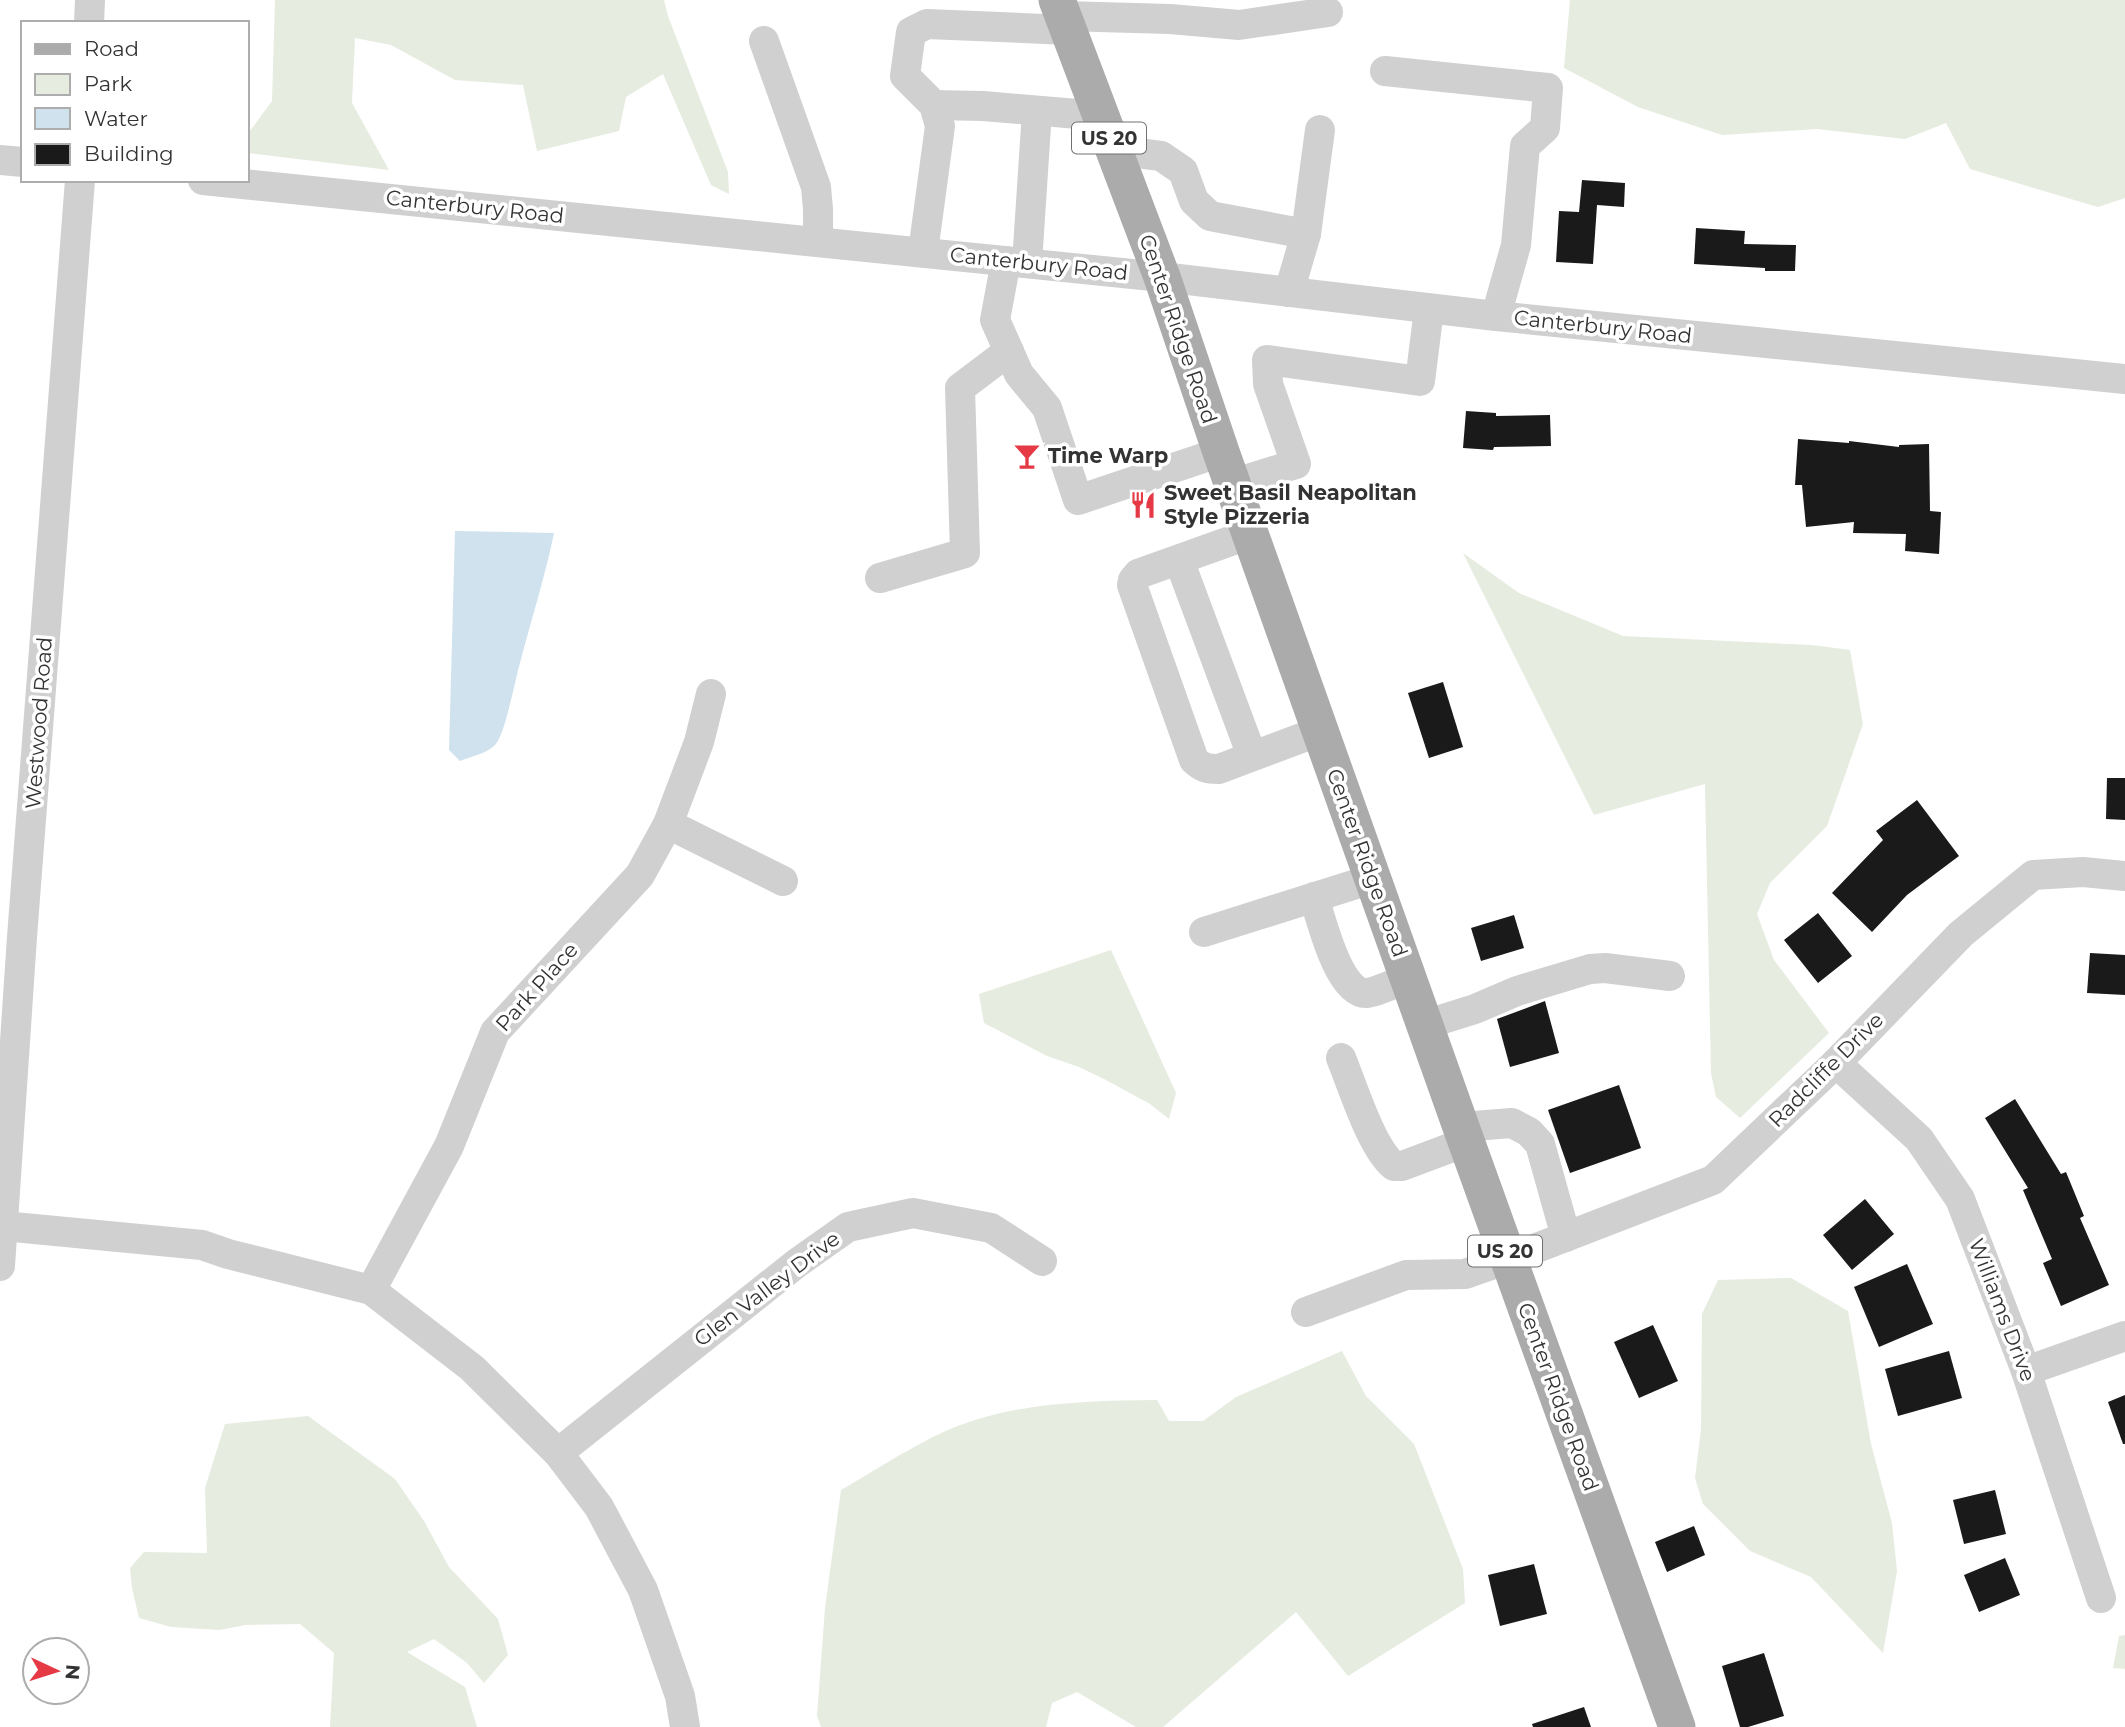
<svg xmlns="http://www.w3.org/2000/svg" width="2125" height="1727" font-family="Montserrat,sans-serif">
<rect width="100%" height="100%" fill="#fff"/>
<g fill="#e6ecdf">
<polygon points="275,0 664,0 668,16 728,172 729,194 711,185 663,74 626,97 619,131 537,151 523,85 455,80 391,45 355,38 352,103 389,170 247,153 247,135 272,101"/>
<polygon points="1570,0 2125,0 2125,198 2098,207 1970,169 1946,123 1905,139 1817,129 1722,135 1638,107 1564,68"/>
<polygon points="1463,553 1519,593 1623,636 1812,645 1850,650 1863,724 1827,826 1770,883 1757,914 1774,960 1829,1033 1740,1118 1716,1097 1711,1073 1705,784 1594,815"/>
<polygon points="1111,950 1176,1093 1169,1119 1150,1104 1106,1080 1079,1067 1047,1056 984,1023 979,994"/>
<polygon points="1791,1278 1848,1311 1871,1444 1892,1523 1897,1571 1883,1653 1811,1577 1750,1551 1703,1504 1695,1478 1701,1429 1702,1314 1718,1280"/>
<path d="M1342 1351 1366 1396 1414 1444 1463 1569 1465 1603 1348 1676 1296 1612 1163 1727H1136L1077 1692 1052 1703 1046 1727H821L817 1716 825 1608 841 1490C872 1472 903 1452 935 1436 1004 1402 1082 1401 1157 1400L1169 1421H1203L1236 1397Z"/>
<polygon points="308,1416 395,1479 424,1521 449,1567 498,1619 508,1655 484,1683 467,1663 434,1639 407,1652 465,1687 477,1727 330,1727 334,1653 300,1624 245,1625 220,1630 171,1627 139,1618 132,1588 130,1568 144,1552 207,1553 205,1488 225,1424"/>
<polygon points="2125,1635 2125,1669 2113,1668 2119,1636"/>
</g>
<path fill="#cfe2ee" d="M455 531 554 533C545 577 531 620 520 663 515 680 505 735 495 745 486 754 472 756 460 761L449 750Z"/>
<g fill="#1a1a1a">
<polygon points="1582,180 1625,183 1624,207 1597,205 1593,264 1556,262 1559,211 1579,212"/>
<polygon points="1696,228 1745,231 1744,244 1796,245 1795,271 1765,271 1765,268 1694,264"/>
<polygon points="1466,411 1496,413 1496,416 1550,415 1551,446 1494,447 1493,450 1463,448"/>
<polygon points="1798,439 1849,443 1849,441 1899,447 1899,445 1929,444 1930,511 1941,512 1939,554 1905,551 1906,534 1853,533 1854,522 1806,527 1802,485 1795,485"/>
<polygon points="1443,682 1463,747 1429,758 1408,693"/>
<polygon points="2107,778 2125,778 2125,820 2106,819"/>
<polygon points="1917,800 1959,856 1907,895 1872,932 1832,893 1883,840 1876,831"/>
<polygon points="1818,913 1852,956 1818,983 1784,940"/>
<polygon points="1514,915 1524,948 1481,961 1471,928"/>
<polygon points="2090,953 2125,955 2125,995 2087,993"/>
<polygon points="1545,1001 1559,1053 1510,1067 1497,1019"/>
<polygon points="1619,1085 1641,1148 1570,1173 1548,1110"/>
<polygon points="2015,1099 2061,1174 2066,1172 2084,1216 2080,1218 2109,1285 2061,1306 2043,1263 2052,1259 2023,1190 2028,1188 1985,1118"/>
<polygon points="1865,1199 1894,1234 1852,1270 1823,1235"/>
<polygon points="1907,1264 1933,1324 1879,1347 1854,1287"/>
<polygon points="1653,1325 1678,1381 1639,1398 1614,1342"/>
<polygon points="1949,1351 1962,1398 1898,1416 1885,1369"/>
<polygon points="2125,1395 2125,1444 2123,1444 2108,1402"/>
<polygon points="1995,1490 2006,1534 1964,1544 1953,1500"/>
<polygon points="1694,1526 1705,1555 1667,1572 1655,1542"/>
<polygon points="2005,1558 2020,1595 1979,1612 1964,1575"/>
<polygon points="1534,1564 1547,1614 1500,1626 1488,1575"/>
<polygon points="1764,1653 1784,1716 1748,1727 1740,1727 1722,1666"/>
<polygon points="1584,1707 1591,1727 1533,1727 1532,1724"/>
</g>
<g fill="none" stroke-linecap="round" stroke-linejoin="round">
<g stroke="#d0d0d0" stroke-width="30">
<polyline points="1063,16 1170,19 1239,25 1328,12"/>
<polyline points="89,23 90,0"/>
<polyline points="764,41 816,187 818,209 818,242"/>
<polyline points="1385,71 1548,88 1545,128 1525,146 1516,245 1496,316"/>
<polyline points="934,105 983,106 1101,116"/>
<polyline points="1114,150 1161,156 1183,171 1194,201 1210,216 1306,234"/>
<polyline points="0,160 23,162"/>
<polyline points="203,180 1162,277 1496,316 2125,379"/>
<polyline points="923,252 940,126 934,105 905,76 911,32 927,24 1069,30"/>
<polyline points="1006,261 995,320 1019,374 1047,408 1078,500 1221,452"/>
<polyline points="1027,263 1037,111"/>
<polyline points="1289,292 1306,234 1320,130"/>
<polyline points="1232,484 1296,464 1268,384 1267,360 1420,381 1429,309"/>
<path d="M1250 534 1138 574 1133 580 1132 585 1194 760C1202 768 1208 769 1219 769L1320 731"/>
<polyline points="1179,560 1252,756"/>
<polyline points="880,578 965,553 960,388 1009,351"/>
<polyline points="668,824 783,881"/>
<path d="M1314 897C1321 919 1339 995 1367 993 1378 992 1397 982 1408 978"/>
<polyline points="1204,932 1372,879"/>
<polyline points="1424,1025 1475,1009 1517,991 1590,969 1605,968 1670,976"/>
<path d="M1341 1058C1353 1087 1371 1147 1394 1166H1402L1466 1142"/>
<polyline points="1836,1063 1919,1139 1960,1199 2026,1371 2101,1598"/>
<polyline points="1461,1127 1512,1123 1529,1132 1540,1144 1566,1237"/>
<polyline points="3,1226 202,1245 228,1254 371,1290 472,1368 558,1453 599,1507 643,1590 680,1696 685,1727"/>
<polyline points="0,1266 22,937 80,180"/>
<polyline points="371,1290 449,1146 495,1032 640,875 668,824 699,742 711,694"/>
<polyline points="1306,1312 1406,1275 1465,1274 1508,1259 1713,1180 1836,1063 1961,934 2033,875 2083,872 2125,876"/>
<polyline points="2026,1371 2125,1336"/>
<polyline points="558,1453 797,1263 848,1227 913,1213 991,1228 1042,1261"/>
</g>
<polyline stroke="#ababab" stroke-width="37" points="1057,0 1162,277 1221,452 1461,1127 1677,1727"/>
</g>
<defs>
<symbol id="bar-bare" viewBox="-9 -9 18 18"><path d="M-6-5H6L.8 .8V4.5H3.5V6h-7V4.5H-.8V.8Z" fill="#e63946" stroke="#fff" stroke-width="2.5" paint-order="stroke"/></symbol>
<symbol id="restaurant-bare" viewBox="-9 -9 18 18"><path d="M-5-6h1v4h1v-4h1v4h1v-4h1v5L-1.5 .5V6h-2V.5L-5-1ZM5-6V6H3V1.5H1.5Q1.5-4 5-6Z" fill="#e63946" stroke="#fff" stroke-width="2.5" paint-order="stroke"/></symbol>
</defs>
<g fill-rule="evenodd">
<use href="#bar-bare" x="1008" y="437" width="38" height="38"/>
<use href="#restaurant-bare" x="1124" y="486" width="38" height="38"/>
</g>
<g text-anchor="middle" stroke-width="7" stroke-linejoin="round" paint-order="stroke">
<g fill="#fff" stroke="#707070" stroke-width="2">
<rect x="1072" y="122.5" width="74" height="31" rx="5"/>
<rect x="1468" y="1235.5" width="74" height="31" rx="5"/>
</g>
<g font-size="19" font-weight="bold" fill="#333">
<text x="1109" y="145">US 20</text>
<text x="1505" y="1258">US 20</text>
</g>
<g font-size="21" fill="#333" stroke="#fff">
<text transform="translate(475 207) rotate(6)" y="7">Canterbury Road</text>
<text transform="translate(1039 264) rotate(6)" y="7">Canterbury Road</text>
<text transform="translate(1603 327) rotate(6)" y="7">Canterbury Road</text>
<text transform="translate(1178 329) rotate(71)" y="7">Center Ridge Road</text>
<text transform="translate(39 723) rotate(-86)" y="7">Westwood Road</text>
<text transform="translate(1367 863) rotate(70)" y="7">Center Ridge Road</text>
<text transform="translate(537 987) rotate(-48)" y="7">Park Place</text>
<text transform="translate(1826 1070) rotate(-45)" y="7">Radcliffe Drive</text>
<text transform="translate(767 1289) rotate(-37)" y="7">Glen Valley Drive</text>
<text transform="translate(2002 1310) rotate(69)" y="7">Williams Drive</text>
<text transform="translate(1558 1397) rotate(70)" y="7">Center Ridge Road</text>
</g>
<g font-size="21" font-weight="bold" fill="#333" stroke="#fff" text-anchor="start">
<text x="1048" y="463">Time Warp</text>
<text x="1164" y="500">Sweet Basil Neapolitan<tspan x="1164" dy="24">Style Pizzeria</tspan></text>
</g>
</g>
<rect x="21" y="21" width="228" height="161" fill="#ffffff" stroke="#adadad" stroke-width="2"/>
<rect x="35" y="44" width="35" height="10" fill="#ababab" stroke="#adadad" stroke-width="2"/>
<text x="84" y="56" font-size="21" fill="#333333">Road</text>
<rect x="35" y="74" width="35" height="21" fill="#e6ecdf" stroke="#adadad" stroke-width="2"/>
<text x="84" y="91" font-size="21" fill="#333333">Park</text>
<rect x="35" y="108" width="35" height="21" fill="#cfe2ee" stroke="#adadad" stroke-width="2"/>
<text x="84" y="126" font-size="21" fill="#333333">Water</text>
<rect x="35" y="144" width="35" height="21" fill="#1a1a1a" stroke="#adadad" stroke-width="2"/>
<text x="84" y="161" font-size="21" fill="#333333">Building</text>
<g transform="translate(56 1671) rotate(94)"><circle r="33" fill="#ffffff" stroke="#adadad" stroke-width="2"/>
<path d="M0-5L12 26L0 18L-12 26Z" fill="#e63946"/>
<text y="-10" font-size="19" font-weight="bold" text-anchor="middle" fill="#333333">N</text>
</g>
</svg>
